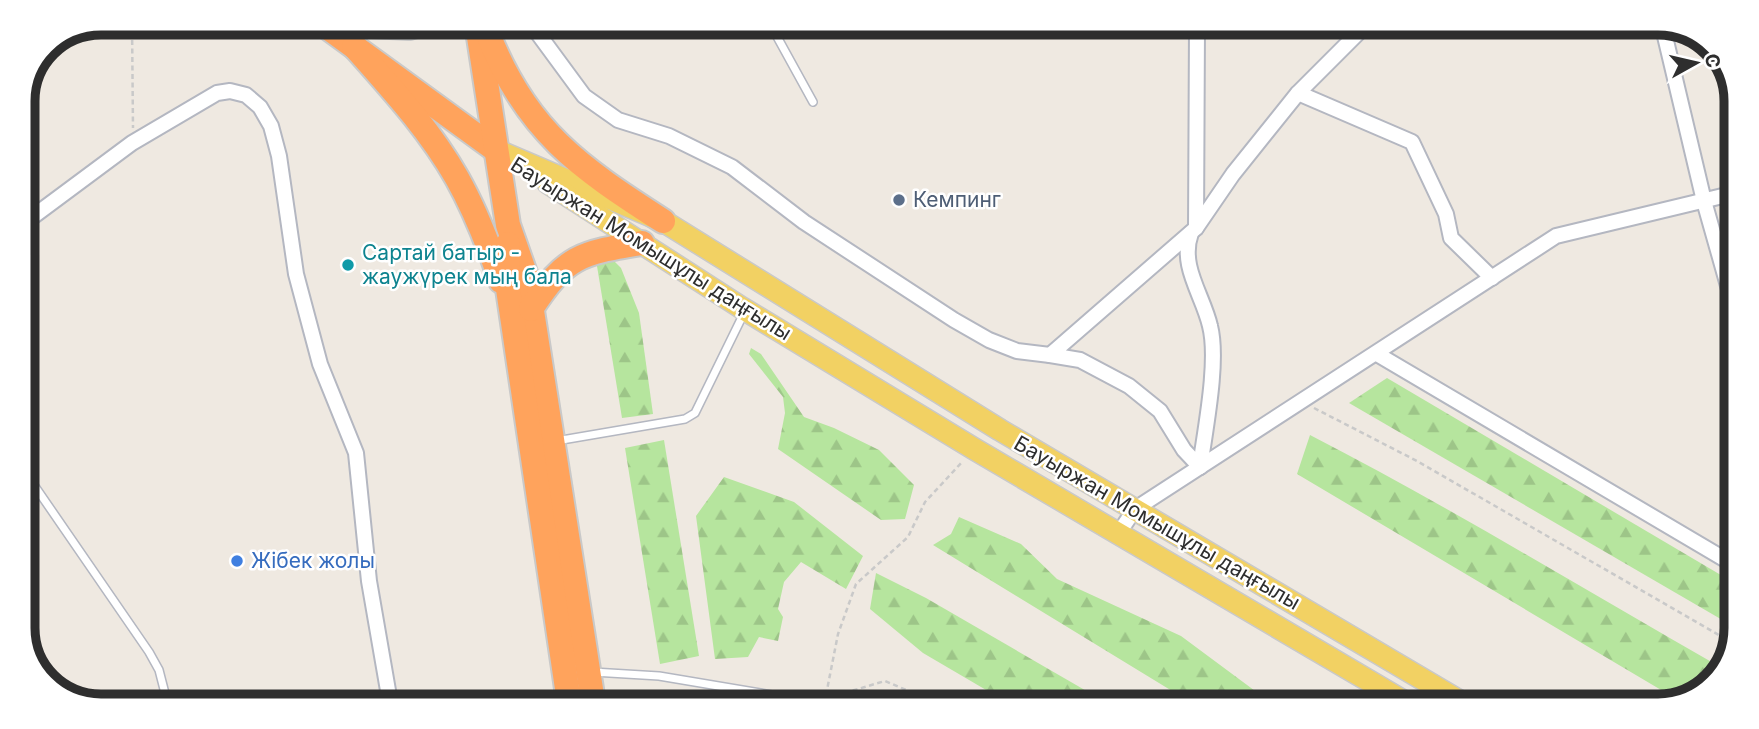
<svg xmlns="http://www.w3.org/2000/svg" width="1759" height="729" font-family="Inter,sans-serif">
<defs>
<pattern id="forest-firs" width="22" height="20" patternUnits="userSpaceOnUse" patternTransform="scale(1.75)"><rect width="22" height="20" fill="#b6e59e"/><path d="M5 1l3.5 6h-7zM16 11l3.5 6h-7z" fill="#9dc588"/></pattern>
</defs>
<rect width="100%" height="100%" fill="#efe9e1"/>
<g fill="url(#forest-firs)">
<polygon points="604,251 621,268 639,313 653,414 622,418 596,260"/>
<polygon points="751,348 761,354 804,417 834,428 879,450 914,485 905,519 881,520 778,449 785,413 783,397 749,354"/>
<polygon points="1387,378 1731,581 1731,625 1349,403"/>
<path d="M1310 435C1450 507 1585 590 1722 668L1702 693 1678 700 1297 474Z"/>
<polygon points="664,440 699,656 660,664 625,448"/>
<polygon points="724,477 794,502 863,556 846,589 801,562 784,582 778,609 783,617 778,641 759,637 748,657 715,659 696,516"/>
<polygon points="959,517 1021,544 1057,579 1181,636 1274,705 1195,705 933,545 951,534"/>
<polygon points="876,573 926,598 1109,704 1010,704 923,653 870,609"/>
</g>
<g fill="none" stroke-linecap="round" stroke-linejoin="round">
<defs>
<g id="lane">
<polyline points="761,25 775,33 813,102"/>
<polyline points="556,441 685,419 695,413 744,313"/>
<polyline points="23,469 149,652 159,670 167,701"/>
<polyline points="593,672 659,676 820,703"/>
</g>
<g id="street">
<polyline points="531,24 584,96 618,120 669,136 732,167 804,222 954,320 989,340 1017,351 1050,355"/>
<polyline points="1663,28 1704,201 1734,307"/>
<polyline points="1298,93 1412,142 1446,214 1451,238 1492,278"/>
<polyline points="23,224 132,143 217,93 230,91 246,95 260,107 271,126 279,156 296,274 320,364 356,453 369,581 390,702"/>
<polyline points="1196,228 1197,27"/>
<path d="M1191 233C1179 266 1203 295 1210 326 1219 361 1205 430 1200 467"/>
<polyline points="1377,354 1731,563"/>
<polyline points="1200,467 1184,450 1160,411 1129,386 1080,360 1050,355 1196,228 1233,174 1298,93 1364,27"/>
<polyline points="1118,534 1135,509 1556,236 1735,193"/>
</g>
<g id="primary">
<polyline points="496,150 663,221 1000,430 1468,706"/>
<polyline points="548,183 742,308 976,450 1410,705"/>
</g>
<g id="highway">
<polyline points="323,24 496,150"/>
<polyline points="353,24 409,27 419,24"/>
<polyline points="477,24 508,225 527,279 593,702"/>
<path d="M488 34C526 131 579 167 663 221"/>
<path d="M354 46C391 88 429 129 457 178 475 210 489 246 501 281"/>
<polyline points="508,244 507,282 569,702"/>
<path d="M531 309C566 255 581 253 642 243"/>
</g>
</defs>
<use href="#lane" stroke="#b4b7c1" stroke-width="10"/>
<use href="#street" stroke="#b4b7c1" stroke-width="18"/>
<use href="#primary" stroke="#c9c9c9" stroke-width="24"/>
<use href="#highway" stroke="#c9c9c9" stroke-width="28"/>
<g stroke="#c9c9c9" stroke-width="2.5" stroke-dasharray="5 3.5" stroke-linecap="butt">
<polyline points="132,23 133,128"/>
<polyline points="1314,408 1417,461 1731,642"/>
<polyline points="826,695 838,634 856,584 908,537 925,502 963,461"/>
<polyline points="830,702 851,691 885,681 939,704"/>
</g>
<use href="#lane" stroke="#fff" stroke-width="7"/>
<use href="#street" stroke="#fff" stroke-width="14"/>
<use href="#primary" stroke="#f2d163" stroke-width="21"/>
<use href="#highway" stroke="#ffa35c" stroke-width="24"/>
</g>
<circle fill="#5c6f8a" stroke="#fff" stroke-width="2.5" cx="899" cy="200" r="7"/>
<circle fill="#0f9aa8" stroke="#fff" stroke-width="2.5" cx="348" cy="265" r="7"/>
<circle fill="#3f7fe0" stroke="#fff" stroke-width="2.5" cx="237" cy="561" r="7"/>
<g text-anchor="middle" stroke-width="5" stroke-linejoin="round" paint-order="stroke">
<g font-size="21" fill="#4e5e75" stroke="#fff" text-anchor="start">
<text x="913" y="207">Кемпинг</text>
</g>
<g font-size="21" fill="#2e2e2e" stroke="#fff">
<text transform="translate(651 249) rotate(32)" y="7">Бауыржан Момышұлы даңғылы</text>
<text transform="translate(1157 523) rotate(30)" y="7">Бауыржан Момышұлы даңғылы</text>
</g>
<g font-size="21" fill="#0d838f" stroke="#fff" text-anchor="start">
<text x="362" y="260">Сартай батыр -<tspan x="362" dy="24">жаужүрек мың бала</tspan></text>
</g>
<g font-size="21" fill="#366cbe" stroke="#fff" text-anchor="start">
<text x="251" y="568">Жібек жолы</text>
</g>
</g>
<path d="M0 0H1759V729H0ZM101 35H1658A66 66 0 0 1 1724 101V628A66 66 0 0 1 1658 694H101A66 66 0 0 1 35 628V101A66 66 0 0 1 101 35Z" fill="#fff" fill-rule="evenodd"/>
<path fill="none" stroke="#2e2e2e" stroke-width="9" d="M101 35H1658A66 66 0 0 1 1724 101V628A66 66 0 0 1 1658 694H101A66 66 0 0 1 35 628V101A66 66 0 0 1 101 35Z"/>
<g transform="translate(1696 63) rotate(82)" stroke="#ffffff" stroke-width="5" paint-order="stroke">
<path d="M0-5L12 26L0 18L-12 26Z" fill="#2e2e2e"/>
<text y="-10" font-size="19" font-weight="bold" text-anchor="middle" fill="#2e2e2e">С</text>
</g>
</svg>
